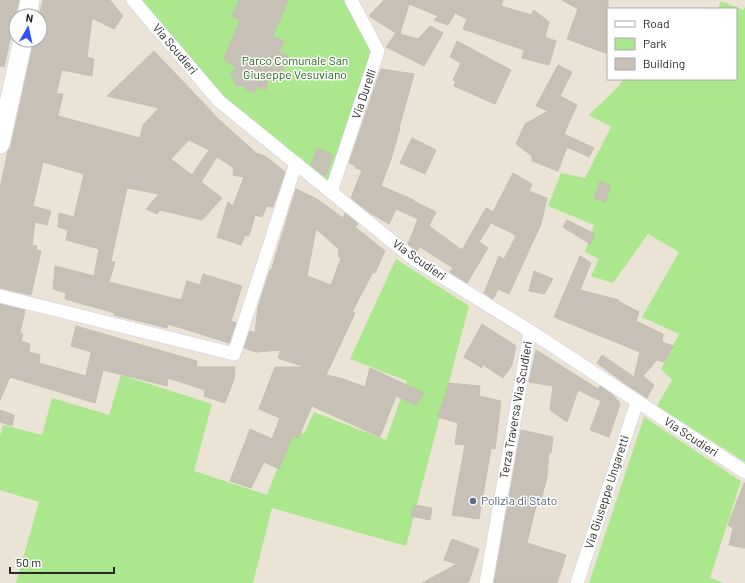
<svg xmlns="http://www.w3.org/2000/svg" width="745" height="583" font-family="Barlow,sans-serif">
<rect width="100%" height="100%" fill="#ebe3d6"/>
<g fill="#abe78d">
<polygon points="140,0 345,0 373,52 328,183 221,96"/>
<polygon points="721,1 743,10 745,7 745,462 657,406 672,380 661,369 679,334 642,317 679,252 648,234 613,283 591,276 599,259 585,252 594,225 548,206 561,173 585,178 611,127 589,115 620,85 623,79 736,79 736,9 718,9"/>
<polygon points="396,259 469,306 406,546 272,508 253,583 16,583 39,502 0,490 0,436 3,425 42,435 52,398 109,415 121,375 212,404 194,471 267,495 293,428 304,434 314,412 386,440 407,381 350,359"/>
<polygon points="644,417 741,481 710,578 723,583 589,583"/>
</g>
<g fill="#c6c0b7" stroke="#c6bfb1" fill-rule="evenodd">
<polygon points="0,0 19,0 4,67 0,66"/>
<path d="M43 0H110L123 16 114 29 92 18 87 57 94 59 92 76 62 70 56 94H63L58 116 140 138 143 125 159 108 107 96 154 51 213 113V114L256 153 265 156 285 172 273 207 267 206 262 217 255 215 249 236 245 235 241 245 217 237 228 202 233 206 244 177 233 175 234 168 217 157 201 182 222 198 202 220 160 210 157 214 146 209 159 194 127 188 111 261 115 262 109 282 181 300 187 281 200 285 203 274 242 286 231 321 236 323 229 343 168 324 167 328 114 315 115 313 65 299 66 293 53 289 55 266 94 276 99 249 66 240 68 230 58 227 59 213 74 217 84 174 43 162 33 206 51 211 47 225 35 222 32 245 37 246 36 250 41 251 31 295 0 288V188L8 151 11 146 34 40H40V12ZM189 140 209 150 192 175 171 159Z"/>
<polygon points="239,0 288,0 273,36 284,41 279,53 288,56 281,75 268,81 265,90 257,87 254,93 245,89 244,85 236,86 231,73 236,68 224,59 240,20 232,17"/>
<polygon points="384,0 503,0 501,6 531,15 534,10 549,22 545,37 556,41 549,65 522,58 524,50 463,29 467,19 455,13 448,25 434,20 438,16 409,4 400,34 418,39 430,26 443,33 424,66 386,47 396,33 369,16"/>
<polygon points="562,0 608,0 608,54 567,39 578,9"/>
<polygon points="457,41 511,70 495,104 454,86 456,81 453,80 461,63 450,57"/>
<polygon points="558,65 572,72 560,96 577,105 564,134 594,148 589,157 567,147 558,171 532,161 532,156 516,144 525,124 548,111 536,106"/>
<polygon points="381,69 414,74 399,128 400,128 391,159 381,186 414,200 414,201 436,212 429,226 462,250 486,208 493,212 513,173 532,184 529,191 547,198 541,224 509,294 498,289 493,299 484,293 499,256 504,259 516,236 510,232 491,223 479,242 488,248 467,283 450,272 453,268 420,247 417,251 408,244 418,219 396,209 389,224 370,213 351,198 362,170 355,168 356,166 349,163"/>
<polygon points="412,138 436,150 425,174 400,163"/>
<polygon points="317,148 333,155 326,175 323,175 311,165"/>
<polygon points="600,181 611,186 605,202 594,198"/>
<path d="M296 189 317 199 343 218 345 213 358 224 355 227 385 251 375 273 373 272 352 312 355 313 326 375 340 378 365 387 370 368 424 393 416 405 396 396 380 437 312 406 298 438 293 435 279 469 264 462 251 488 230 481 250 429 272 439 280 418 259 409 275 367H305L278 358 281 350 256 352 244 348 250 331 255 333 258 307 270 270 271 271ZM316 229 339 249 338 256 341 258 331 285 307 276Z"/>
<polygon points="567,220 595,234 590,244 563,227"/>
<polygon points="580,256 591,263 580,290 619,300 618,301 639,312 636,321 663,334 662,342 673,346 664,362 657,360 643,376 654,385 647,398 624,383 597,363 602,355 634,377 640,352 554,317"/>
<polygon points="534,271 553,279 544,294 529,291"/>
<polygon points="0,304 25,310 20,333 23,334 21,341 30,344 29,352 40,355 39,363 86,376 91,352 71,346 76,326 197,361 196,367 235,367 234,379 225,403 204,396 205,390 168,378 167,386 103,370 95,403 10,377 0,400"/>
<polygon points="482,324 516,346 512,365 503,378 482,364 482,368 464,357"/>
<polygon points="536,350 598,389 600,386 613,395 619,402 620,404 609,437 590,430 601,401 578,390 567,422 550,410 553,386 529,382"/>
<polygon points="449,383 480,386 479,396 501,401 495,449 491,448 479,519 452,515 465,445 455,444 458,423 438,417"/>
<polygon points="0,410 14,415 12,426 0,422"/>
<polygon points="521,430 553,437 551,453 549,452 547,477 541,500 537,502 527,543 566,555 557,583 494,583"/>
<polygon points="744,483 745,483 745,548 729,545 733,528 728,525"/>
<polygon points="414,505 432,508 430,520 411,516"/>
<polygon points="452,539 479,549 469,582 467,581 467,583 422,583 457,564 444,560"/>
</g>
<g fill="none" stroke-linecap="round" stroke-linejoin="round">
<defs>
<g id="street">
<polyline points="133,0 219,101 415,260 530,331 745,472"/>
<polyline points="331,192 378,51 351,0"/>
<polyline points="0,296 234,354 296,163"/>
<polyline points="486,583 530,331"/>
<polyline points="577,583 637,402"/>
</g>
<g id="secondary">
<polyline points="27,16 30,0"/>
<polyline points="0,144 23,40"/>
</g>
</defs>
<use href="#street" stroke="#ccd0e2" stroke-width="14"/>
<use href="#secondary" stroke="#ccd0e2" stroke-width="20"/>
<use href="#street" stroke="#fff" stroke-width="13"/>
<use href="#secondary" stroke="#fff" stroke-width="19"/>
</g>
<circle fill="#5c6f8a" stroke="#fff" stroke-width="1.5" cx="473" cy="501" r="4"/>
<g text-anchor="middle" stroke-width="3" stroke-linejoin="round" paint-order="stroke">
<g font-size="12" fill="#272727" stroke="#fff">
<text transform="translate(175 49) rotate(50)" y="4">Via Scudieri</text>
<text transform="translate(364 94) rotate(-71)" y="4">Via Durelli</text>
<text transform="translate(419 260) rotate(35)" y="4">Via Scudieri</text>
<text transform="translate(516 410) rotate(-80)" y="4">Terza Traversa Via Scudieri</text>
<text transform="translate(691 437) rotate(33)" y="4">Via Scudieri</text>
<text transform="translate(607 492) rotate(-72)" y="4">Via Giuseppe Ungaretti</text>
</g>
<g font-size="12" fill="#236813" stroke="#fff">
<text x="295" y="65">Parco Comunale San<tspan x="295" dy="14">Giuseppe Vesuviano</tspan></text>
</g>
<g font-size="12" fill="#4e5e75" stroke="#fff" text-anchor="start">
<text x="481" y="505">Polizia di Stato</text>
</g>
</g>
<rect x="607" y="8" width="130" height="72" fill="#ffffff" stroke="#a9a9a9"/>
<rect x="615" y="21" width="20" height="6" fill="#ffffff" stroke="#a9a9a9"/>
<text x="643" y="28" font-size="12" fill="#272727">Road</text>
<rect x="615" y="38" width="20" height="12" fill="#abe78d" stroke="#a9a9a9"/>
<text x="643" y="48" font-size="12" fill="#272727">Park</text>
<rect x="615" y="58" width="20" height="12" fill="#c6c0b7" stroke="#a9a9a9"/>
<text x="643" y="68" font-size="12" fill="#272727">Building</text>
<g transform="translate(28 28) rotate(9)"><circle r="19" fill="#ffffff" stroke="#a9a9a9"/>
<path d="M0-3L7 15L0 10L-7 15Z" fill="#3053ff"/>
<text y="-6" font-size="11" font-weight="bold" text-anchor="middle" fill="#272727">N</text>
</g>
<path d="M10 567v6h104v-6" fill="none" stroke="#272727" stroke-width="2"/>
<text x="16" y="567" font-size="12" fill="#272727" stroke="#ffffff" stroke-width="3" paint-order="stroke">50 m</text>
</svg>
